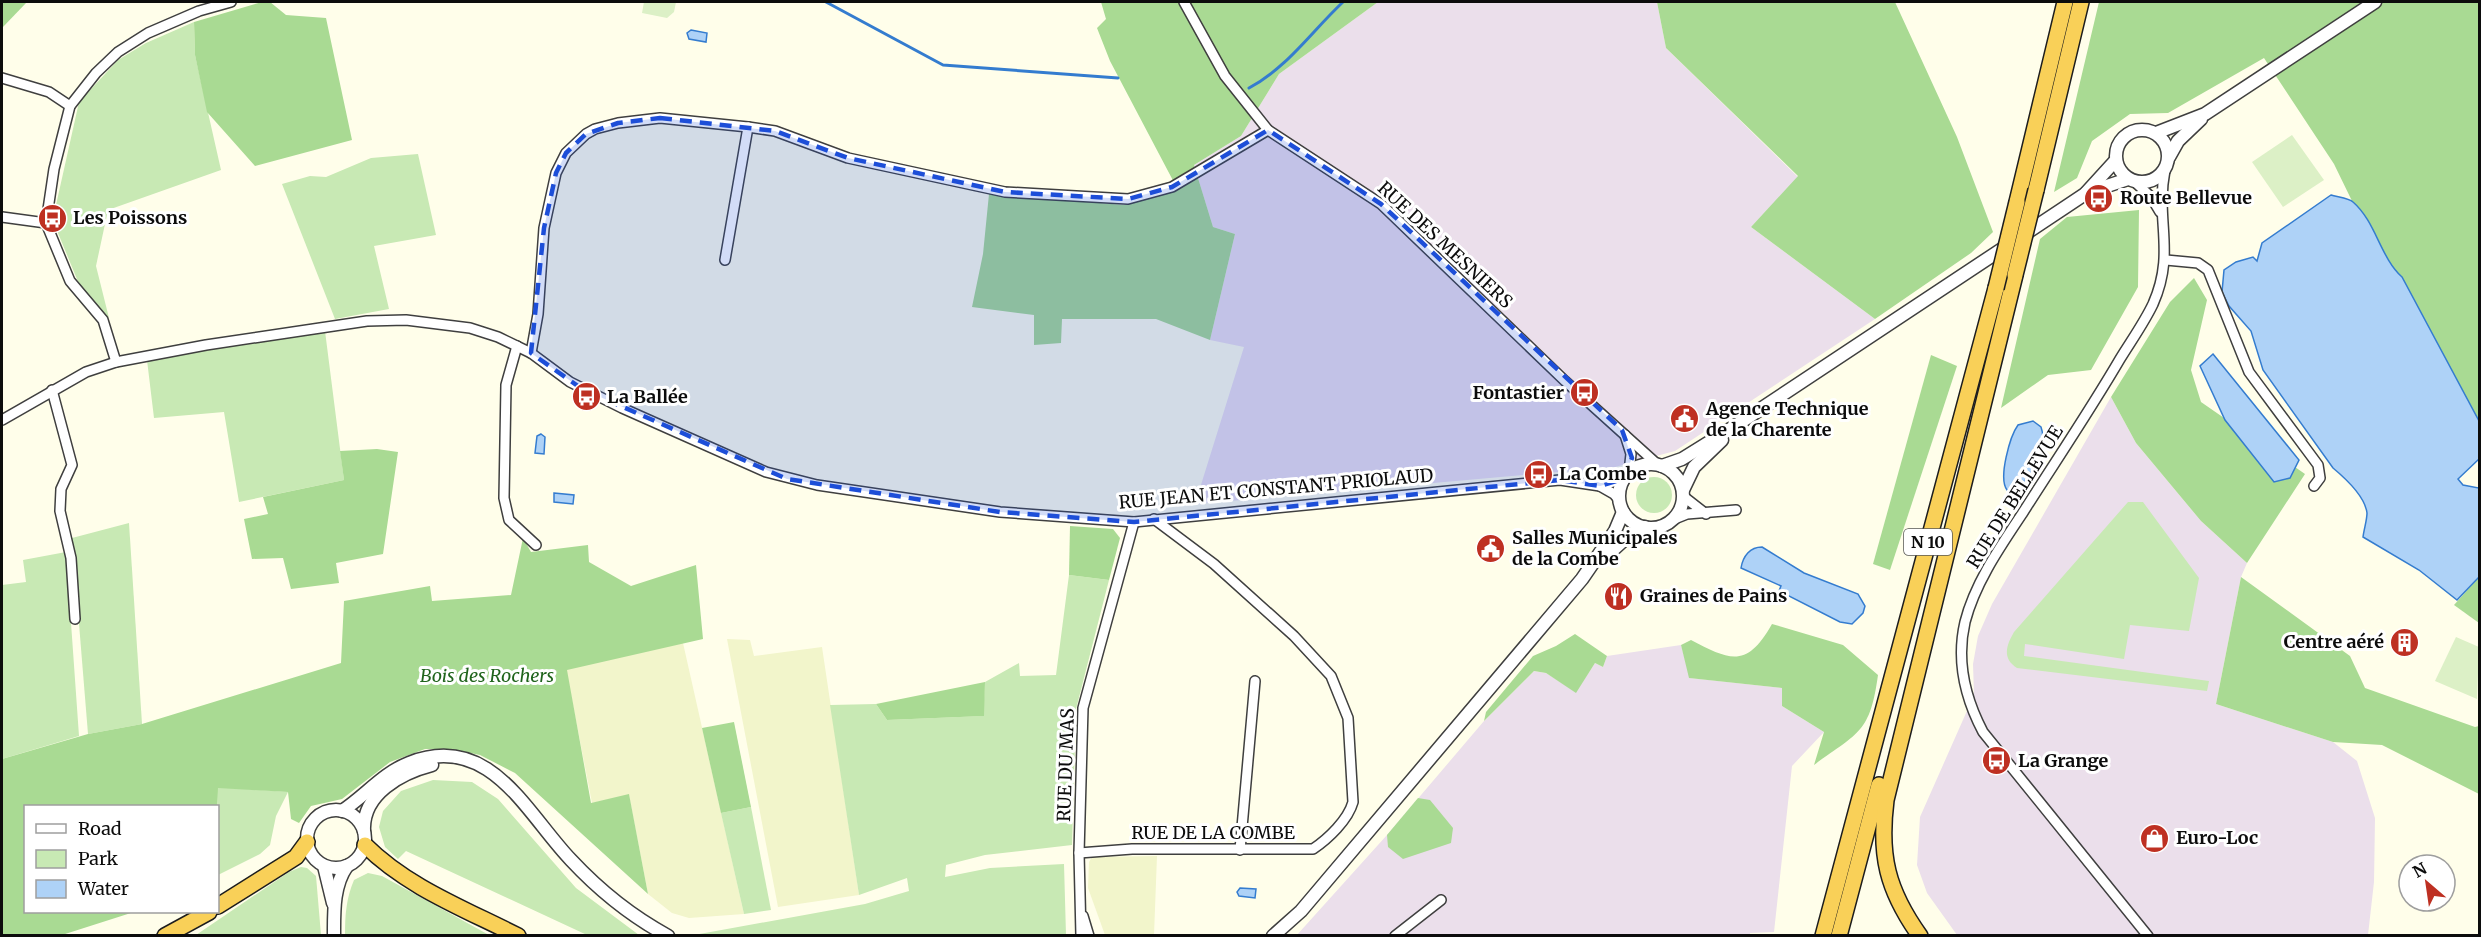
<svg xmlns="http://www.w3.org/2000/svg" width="2481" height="937" font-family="Merriweather,serif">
<rect width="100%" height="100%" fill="#fffeea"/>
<g fill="#ebdfeb">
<polygon points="1378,2 1657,2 1666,48 1798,177 1751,227 1875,319 1675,451 1615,467 1195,504 1244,347 1210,340 1235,234 1213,227 1194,165 1241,136 1279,74"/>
<polygon points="2111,397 2136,443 2201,521 2247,563 2241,577 2216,704 2333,742 2357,761 2375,818 2374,882 2368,935 1957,935 1927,893 1917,865 1920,817 1974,695 1973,664 1978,636 1992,604"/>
<polygon points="1681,645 1690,678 1783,688 1782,706 1824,732 1792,766 1774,932 1750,933 1750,936 1296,936 1387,835 1484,721 1534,671 1546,673 1576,692 1595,663 1603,667 1607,656"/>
</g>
<g fill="#f2f5cb">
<polygon points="727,639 750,640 754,656 822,647 859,895 778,907"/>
<polygon points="683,643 744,914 689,918 672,913 648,894 629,795 592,803 566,669"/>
<polygon points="1157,856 1154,935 1105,935 1088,888 1089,862 1092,857"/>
</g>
<g fill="#c8e9b4">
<polygon points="194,22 195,55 221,170 108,210 96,266 109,318 79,284 58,233 56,205 79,102 118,60 146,43"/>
<polygon points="418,154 436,235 374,246 389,309 335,319 282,184 310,176 326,177 371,158"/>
<polygon points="325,331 344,480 239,502 224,412 154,418 147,360"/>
<circle cx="1654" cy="495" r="18"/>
<path d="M2128 502H2143L2199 578 2189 631 2130 625 2124 659 2025 644 2024 656 2209 681 2207 691 2017 668C2002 658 2006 646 2014 632Z"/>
<polygon points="129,523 142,724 88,734 72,538"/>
<polygon points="66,552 79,736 2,759 2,585 26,582 23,560"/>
<polygon points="1069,575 1109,580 1076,709 1072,845 985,855 946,865 945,877 990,868 1064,864 1066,935 694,935 865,904 909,891 907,878 859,895 830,705 876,704 887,720 983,716 985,682 1019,663 1020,676 1056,675"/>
<polygon points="433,780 472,782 498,799 576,888 639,935 587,935 406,851 398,859 385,847 379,827 383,811 401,791"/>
<polygon points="217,787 288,792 276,816 270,845 260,854 218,875"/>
<polygon points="751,807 771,910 744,914 721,813"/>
<polygon points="301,867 307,868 316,876 321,935 196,935 289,872"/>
<path d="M368 873 382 876 489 935H345C345 915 346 899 354 880Z"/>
</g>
<g fill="#a9da93">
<polygon points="2,2 27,2 2,28"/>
<polygon points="262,2 270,2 286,15 326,18 352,140 255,166 207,112 195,55 194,22"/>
<polygon points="1101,2 1378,2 1279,74 1241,136 1194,165 1213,227 1235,234 1210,340 1156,319 1062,319 1061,343 1034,345 1034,315 972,307 983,254 989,194 1124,205 1178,190 1110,61 1097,28 1106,19"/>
<polygon points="1657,2 1895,2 1957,137 1993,232 1971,253 1875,319 1751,227 1798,176 1666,48"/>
<polygon points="2099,2 2479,2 2479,421 2402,277 2390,266 2372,230 2352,201 2334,164 2264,58 2168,113 2130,114 2092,141 2077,178 2054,192"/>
<polygon points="2139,210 2138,287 2091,370 2048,375 2001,408 2040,239 2067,217"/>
<polygon points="2194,278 2207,300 2191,370 2201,402 2305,474 2247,563 2201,521 2136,443 2111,397 2170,302"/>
<polygon points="1931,355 1957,366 1890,570 1873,564"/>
<polygon points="377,449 398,452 383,554 336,563 339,583 291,589 283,558 252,559 244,519 268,514 263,497 344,480 340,451"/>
<polygon points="1070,526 1113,529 1120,538 1109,580 1069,575"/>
<polygon points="523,538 531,552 588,545 589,562 631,586 696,565 703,639 567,670 591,803 629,794 648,894 515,773 480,755 451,749 425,749 390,762 342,799 311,806 299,823 291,819 288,792 218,788 217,806 26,806 26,912 134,912 62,935 2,936 2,759 88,734 142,724 341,663 344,601 430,586 432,601 511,595"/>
<polygon points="2241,577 2350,656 2365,688 2475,727 2479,726 2479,794 2382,745 2333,742 2216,704"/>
<polygon points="2479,577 2479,623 2454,605"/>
<path d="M1772 624 1843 645 1878 675C1870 733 1859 732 1814 765L1824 732 1782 706V688L1689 678 1681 645 1691 640C1731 661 1747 668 1772 624Z"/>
<polygon points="1575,634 1607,656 1603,667 1595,663 1576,693 1546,673 1534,671 1484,721 1486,712 1533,656 1556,646"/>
<polygon points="985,682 984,716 887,720 876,704"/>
<polygon points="734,722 751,807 721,813 702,728"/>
<polygon points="1418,798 1430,800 1453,828 1451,843 1403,859 1388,847 1387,835"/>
</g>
<g fill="#dcf0c6">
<polygon points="644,2 676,2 674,12 667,18 642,13"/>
<polygon points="2292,135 2324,180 2283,207 2252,162"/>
<polygon points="2456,637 2479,647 2477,699 2435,681"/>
</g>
<g fill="#aed2f7" stroke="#347ccf" stroke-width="1.5">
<polygon points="691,30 707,33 706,42 689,39 687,33"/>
<path d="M2331 195C2337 197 2349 198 2353 202 2376 222 2380 257 2402 277L2479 421V459L2458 479 2463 485 2479 488V577L2457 600 2419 570 2363 537C2364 529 2367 520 2367 513 2365 496 2345 478 2333 468L2263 370 2251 331 2229 306 2222 292 2224 270 2236 262 2253 257 2257 261 2262 243Z"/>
<polygon points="2213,354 2299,460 2290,478 2274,482 2225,420 2200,366"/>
<path d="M2033 421 2041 427C2048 445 2030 479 2015 490H2007C1998 478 2010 436 2018 425Z"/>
<polygon points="541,434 545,437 544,454 535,453 537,436"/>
<polygon points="554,493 574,495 573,504 554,502"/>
<path d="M1762 547 1804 573 1858 594 1865 606 1863 613 1852 624 1840 622 1779 591 1781 586 1741 568C1743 556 1750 547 1762 547Z"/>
<polygon points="1240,888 1256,889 1255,898 1239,896 1237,892"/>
</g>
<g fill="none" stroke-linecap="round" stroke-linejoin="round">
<g stroke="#347ccf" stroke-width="3">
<polyline points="826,2 943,65 1118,78"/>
<path d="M1249 88C1288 67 1311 32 1343 2"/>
</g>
<defs>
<g id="minor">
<polyline points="1184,2 1225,76 1268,130 1381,204 1565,381 1657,464"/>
<polyline points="2,78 49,92 70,106"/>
<polyline points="2135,182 2151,197 2160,212"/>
<polyline points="2,217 46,223"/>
<polyline points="725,260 748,127"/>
<polyline points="2166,260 2198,263 2208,270 2249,372 2318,465 2320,478 2314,486"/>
<polyline points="517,346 506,385 504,498 509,520 536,545"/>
<polyline points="531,353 538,314 544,228 556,173 566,153 586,134 595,129 618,123 660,118 748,127 775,131 848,158 1005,192 1128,199 1172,187 1268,130"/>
<polyline points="116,362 103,320 70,281 46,223 54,169 70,106 96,73 118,52 148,33 199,11 231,2"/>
<polyline points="52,390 72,465 61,489 60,511 71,558 75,619"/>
<polyline points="2,420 86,372 116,362 206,345 367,321 406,320 470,328 498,337 531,353 570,382 622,408 766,472 817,485 1000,512 1134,522 1560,480 1600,486 1623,479"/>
<polyline points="1625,435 1631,454 1629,472"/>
<polyline points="1600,486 1614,494 1620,501"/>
<polyline points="1683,496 1706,514"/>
<polyline points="1672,520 1687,514 1736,510"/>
<polyline points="1240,850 1255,681"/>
<path d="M1079 853 1132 849H1313C1328 839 1348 820 1353 802L1348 718 1331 676 1294 636 1214 564 1154 519"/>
<polyline points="1083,916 1089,936"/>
<polyline points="1081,936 1079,853 1083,708 1134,522"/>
<polyline points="1395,936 1441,900"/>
<path d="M2148 936 1983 732C1965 698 1956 661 1965 622 1975 583 2000 547 2022 514 2055 462 2089 412 2120 359 2131 341 2144 323 2153 304 2176 252 2155 221 2165 170"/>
</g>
<g id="tertiary">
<circle cx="2142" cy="156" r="26"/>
<polyline points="2156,133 2205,114 2375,2"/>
<polyline points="2169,157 2178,141 2201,119"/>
<polyline points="2086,193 2128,179"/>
<circle cx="1651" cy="496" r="32"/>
<polyline points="1662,466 1682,459 1735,426 2061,210 2085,194 2116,160"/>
<polyline points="1683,490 1694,467 1722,440"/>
<polyline points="1603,559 1626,538 1645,527"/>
<circle cx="336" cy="839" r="29"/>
<path d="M342 811C365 796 383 773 409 763 490 731 526 813 571 860 599 890 631 916 668 936"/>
<path d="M364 831C362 794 401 773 432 765"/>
<polyline points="324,866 333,903"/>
<path d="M334 936C334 912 333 886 347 866"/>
<polyline points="1273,936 1301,911 1582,579 1615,531 1623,512"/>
</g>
<g id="trunk">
<polyline points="2036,190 2081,2"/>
<polyline points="2017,202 2065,2"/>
<path d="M365 845C407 887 465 909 518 936"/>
<polyline points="218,906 296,857 307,842"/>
<polyline points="165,936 209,912"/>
<polyline points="1823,936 1996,288"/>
<polyline points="1839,936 1879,785"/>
<path d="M1920 936C1887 890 1879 855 1886 800L2015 275"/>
</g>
</defs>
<use href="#minor" stroke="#3f3f3f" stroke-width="12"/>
<use href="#tertiary" stroke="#3f3f3f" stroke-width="15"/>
<use href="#trunk" stroke="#1d1d1d" stroke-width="18"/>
<use href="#minor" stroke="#fff" stroke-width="9"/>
<use href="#tertiary" stroke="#fff" stroke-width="12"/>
<use href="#trunk" stroke="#f9d058" stroke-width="15"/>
<defs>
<g id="trunk-bridge">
<polyline points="2015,275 2036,190"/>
<polyline points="1996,288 2017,202"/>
</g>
</defs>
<use href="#trunk-bridge" stroke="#1d1d1d" stroke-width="18" stroke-linecap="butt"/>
<use href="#trunk-bridge" stroke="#f9d058" stroke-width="15"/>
</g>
<path fill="#1d4ed8" fill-opacity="0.2" stroke="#1d4ed8" stroke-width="4.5" stroke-dasharray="12 8" stroke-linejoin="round" d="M660 118 775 131 848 158 1005 192 1128 199 1172 187 1268 130 1381 204 1622 430 1632 458 1623 479 1600 486 1560 480 1134 522 1000 512 787 479 582 389 531 353 544 228 556 173 566 153 586 134 618 123Z"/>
<defs>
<symbol id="bus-disc" viewBox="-11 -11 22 22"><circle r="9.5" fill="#be3022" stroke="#fff"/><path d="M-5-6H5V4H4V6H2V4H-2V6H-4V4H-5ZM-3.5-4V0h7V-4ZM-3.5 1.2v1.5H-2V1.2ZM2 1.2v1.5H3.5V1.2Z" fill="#fff"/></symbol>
<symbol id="civic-disc" viewBox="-11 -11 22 22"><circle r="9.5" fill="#be3022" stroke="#fff"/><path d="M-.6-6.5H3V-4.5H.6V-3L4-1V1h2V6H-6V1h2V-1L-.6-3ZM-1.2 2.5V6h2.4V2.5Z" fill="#fff"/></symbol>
<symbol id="restaurant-disc" viewBox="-11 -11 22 22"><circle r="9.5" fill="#be3022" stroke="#fff"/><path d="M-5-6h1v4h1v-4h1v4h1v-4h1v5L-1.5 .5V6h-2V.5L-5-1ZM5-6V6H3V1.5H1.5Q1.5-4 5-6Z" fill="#fff"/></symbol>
<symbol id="building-disc" viewBox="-11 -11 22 22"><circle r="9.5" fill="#be3022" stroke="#fff"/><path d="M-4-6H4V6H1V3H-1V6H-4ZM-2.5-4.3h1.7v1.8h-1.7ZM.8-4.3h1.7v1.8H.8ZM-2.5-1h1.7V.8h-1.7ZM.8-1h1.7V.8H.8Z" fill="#fff"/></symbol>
<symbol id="shop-disc" viewBox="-11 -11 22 22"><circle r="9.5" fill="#be3022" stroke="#fff"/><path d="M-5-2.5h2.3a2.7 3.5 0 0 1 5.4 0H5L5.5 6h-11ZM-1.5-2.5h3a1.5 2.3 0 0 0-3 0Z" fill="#fff"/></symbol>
</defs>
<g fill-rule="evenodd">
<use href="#bus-disc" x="2082" y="182" width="33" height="33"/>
<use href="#bus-disc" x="36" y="202" width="33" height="33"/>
<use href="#bus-disc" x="1568" y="376" width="33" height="33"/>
<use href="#bus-disc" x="570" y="380" width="33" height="33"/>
<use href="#civic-disc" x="1668" y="402" width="33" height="33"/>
<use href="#bus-disc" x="1522" y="458" width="33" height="33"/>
<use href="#civic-disc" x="1474" y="532" width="33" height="33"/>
<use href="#restaurant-disc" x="1602" y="580" width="33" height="33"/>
<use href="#building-disc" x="2388" y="626" width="33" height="33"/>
<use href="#bus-disc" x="1980" y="744" width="33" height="33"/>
<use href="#shop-disc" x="2138" y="822" width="33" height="33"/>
</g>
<g text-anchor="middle" stroke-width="6" stroke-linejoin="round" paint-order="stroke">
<rect fill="#fff" stroke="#555" stroke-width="1.5" x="1904" y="529" width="48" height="26" rx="4.5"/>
<g font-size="16" font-weight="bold" fill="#0c0c0c">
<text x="1928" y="548">N 10</text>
</g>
<g font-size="18" font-weight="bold" fill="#0c0c0c" stroke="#fff" text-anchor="start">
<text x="2120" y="204">Route Bellevue</text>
<text x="73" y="224">Les Poissons</text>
<text x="1564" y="399" text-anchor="end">Fontastier</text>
<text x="607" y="403">La Ballée</text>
<text x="1706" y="415">Agence Technique<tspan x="1706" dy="21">de la Charente</tspan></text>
<text x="1559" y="480">La Combe</text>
<text x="1512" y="544">Salles Municipales<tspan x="1512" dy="21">de la Combe</tspan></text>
<text x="1640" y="602">Graines de Pains</text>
<text x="2384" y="648" text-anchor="end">Centre aéré</text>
<text x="2018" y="767">La Grange</text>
<text x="2176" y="844">Euro-Loc</text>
</g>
<g font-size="18" fill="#0c0c0c" stroke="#fff">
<text transform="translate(1445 245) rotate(43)" y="6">RUE DES MESNIERS</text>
<text transform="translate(1276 489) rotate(-5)" y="6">RUE JEAN ET CONSTANT PRIOLAUD</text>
<text transform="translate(2015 497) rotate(-58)" y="6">RUE DE BELLEVUE</text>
<text transform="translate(1066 765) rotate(-88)" y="6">RUE DU MAS</text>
<text x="1213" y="839">RUE DE LA COMBE</text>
</g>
<g font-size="18" font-style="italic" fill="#20641c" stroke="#fff">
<text x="487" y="682">Bois des Rochers</text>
</g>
</g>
<rect width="2481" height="937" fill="none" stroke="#0c0c0c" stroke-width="6"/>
<rect x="24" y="805" width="195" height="108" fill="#ffffff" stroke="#9e9e9e" stroke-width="1.5"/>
<rect x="36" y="824" width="30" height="9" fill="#ffffff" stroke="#9e9e9e" stroke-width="1.5"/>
<text x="78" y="835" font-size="18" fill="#0c0c0c">Road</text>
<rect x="36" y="850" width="30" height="18" fill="#c8e9b4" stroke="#9e9e9e" stroke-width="1.5"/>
<text x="78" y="865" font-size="18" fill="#0c0c0c">Park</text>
<rect x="36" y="880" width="30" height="18" fill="#aed2f7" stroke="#9e9e9e" stroke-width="1.5"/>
<text x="78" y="895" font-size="18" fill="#0c0c0c">Water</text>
<g transform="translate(2427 883) rotate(331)"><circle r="28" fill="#ffffff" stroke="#9e9e9e" stroke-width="1.5"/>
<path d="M0-4.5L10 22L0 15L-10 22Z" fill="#be3022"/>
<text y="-9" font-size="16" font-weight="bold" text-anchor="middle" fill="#0c0c0c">N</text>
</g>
</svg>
